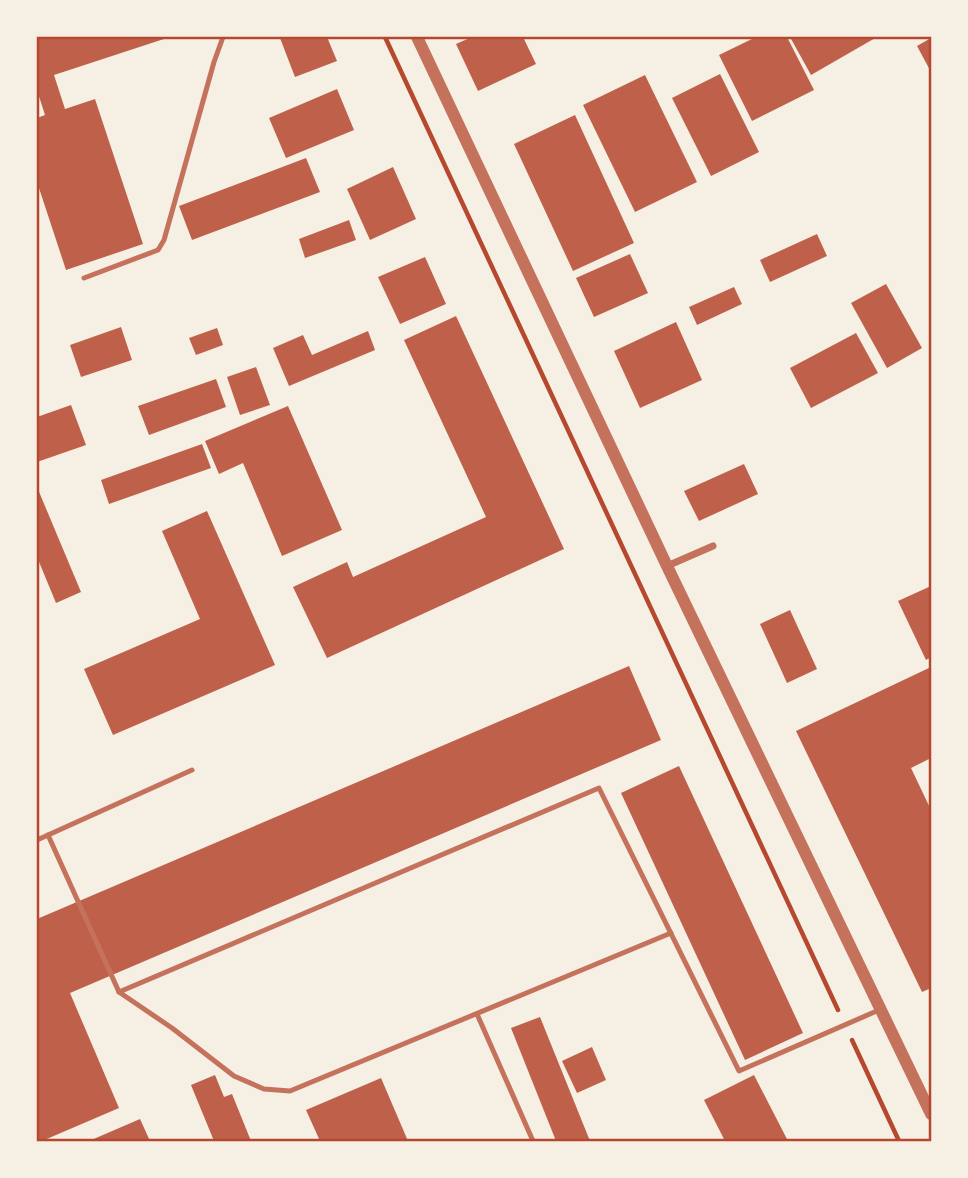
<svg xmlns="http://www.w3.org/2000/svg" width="968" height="1178" font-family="'Playfair Display',serif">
<rect width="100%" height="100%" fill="#f6efe4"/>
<g fill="#bf614a">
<polygon points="37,37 170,37 54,75 65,109 95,99 143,244 66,270 37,182 37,118 45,115 37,90"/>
<polygon points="284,37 327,37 337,61 295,77 280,38"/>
<polygon points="472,37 523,37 536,64 478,91 456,44"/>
<polygon points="756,37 787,37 814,90 752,121 719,55"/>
<polygon points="790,37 877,37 811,75"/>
<polygon points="931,38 931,72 917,46"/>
<polygon points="720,74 759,152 711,176 672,98"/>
<polygon points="645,75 697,182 635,212 583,105"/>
<polygon points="337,89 354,130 286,158 269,118"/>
<polygon points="575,115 634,243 573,271 514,144"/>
<polygon points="306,158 320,192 192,240 179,206"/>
<polygon points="393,167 416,219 370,240 347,189"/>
<polygon points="349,220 356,240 305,258 299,239"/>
<polygon points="817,234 827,256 770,282 760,260"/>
<polygon points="630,254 648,293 594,317 576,278"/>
<polygon points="425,257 446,304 400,324 378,277"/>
<polygon points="886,284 922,348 887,368 851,303"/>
<polygon points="734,287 742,304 697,325 689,307"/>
<polygon points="456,316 564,549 327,658 293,587 347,562 353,577 486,517 404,340"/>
<polygon points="676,322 702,380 640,408 614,351"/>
<polygon points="121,327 132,360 81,377 70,345"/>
<polygon points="217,328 223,345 196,355 189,338"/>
<polygon points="368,331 375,350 289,386 273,348 303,335 312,355"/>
<polygon points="856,333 878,373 811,408 790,368"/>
<polygon points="256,367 270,405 240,415 227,377"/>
<polygon points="216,379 226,407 149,435 138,406"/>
<polygon points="71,405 86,445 37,462 37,417"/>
<polygon points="288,406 342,530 282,556 243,463 219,474 205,441"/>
<polygon points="202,444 211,468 109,504 101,480"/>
<polygon points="744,464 758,494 699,521 684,491"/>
<polygon points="37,487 81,592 56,603 37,557"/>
<polygon points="207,511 275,665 113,735 84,669 200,619 162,531"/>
<polygon points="931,586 931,657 926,660 898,601"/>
<polygon points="790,610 817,669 787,683 760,624"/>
<polygon points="629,666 661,740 70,993 119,1108 42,1141 39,1141 37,1137 37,919"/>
<polygon points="931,667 931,758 911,768 931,810 931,988 922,992 796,731"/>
<polygon points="679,766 803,1033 745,1060 621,793"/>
<polygon points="540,1017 590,1141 556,1141 511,1028"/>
<polygon points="592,1047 606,1080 577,1093 562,1061"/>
<polygon points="215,1075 224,1097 232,1094 251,1141 214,1141 191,1085"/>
<polygon points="754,1075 788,1141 725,1141 704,1100"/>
<polygon points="381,1078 408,1141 320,1141 306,1110"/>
<polygon points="140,1119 150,1141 89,1141"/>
</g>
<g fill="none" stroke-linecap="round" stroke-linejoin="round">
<g stroke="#b5482f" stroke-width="4.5">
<polyline points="385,37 838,1010"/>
<polyline points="852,1040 899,1141"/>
</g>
<g stroke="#c5725c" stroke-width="5">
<polyline points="84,278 158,250 164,240 214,62 223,37"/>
<polyline points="48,835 119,992 599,788 739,1071 879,1010"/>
<polyline points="37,840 192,770"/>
<polyline points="119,992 172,1028 234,1076 264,1089 290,1091 671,933"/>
<polyline points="477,1014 533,1141"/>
</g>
<polyline stroke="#c5725c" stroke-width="7" points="667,566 713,546"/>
<polyline stroke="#c5725c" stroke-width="12" points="417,37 667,566 931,1114"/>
</g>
<rect width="968" height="1178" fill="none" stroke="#f6efe4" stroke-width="77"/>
<rect x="38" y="38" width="892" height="1102" fill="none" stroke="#b5482f" stroke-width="2.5"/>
</svg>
